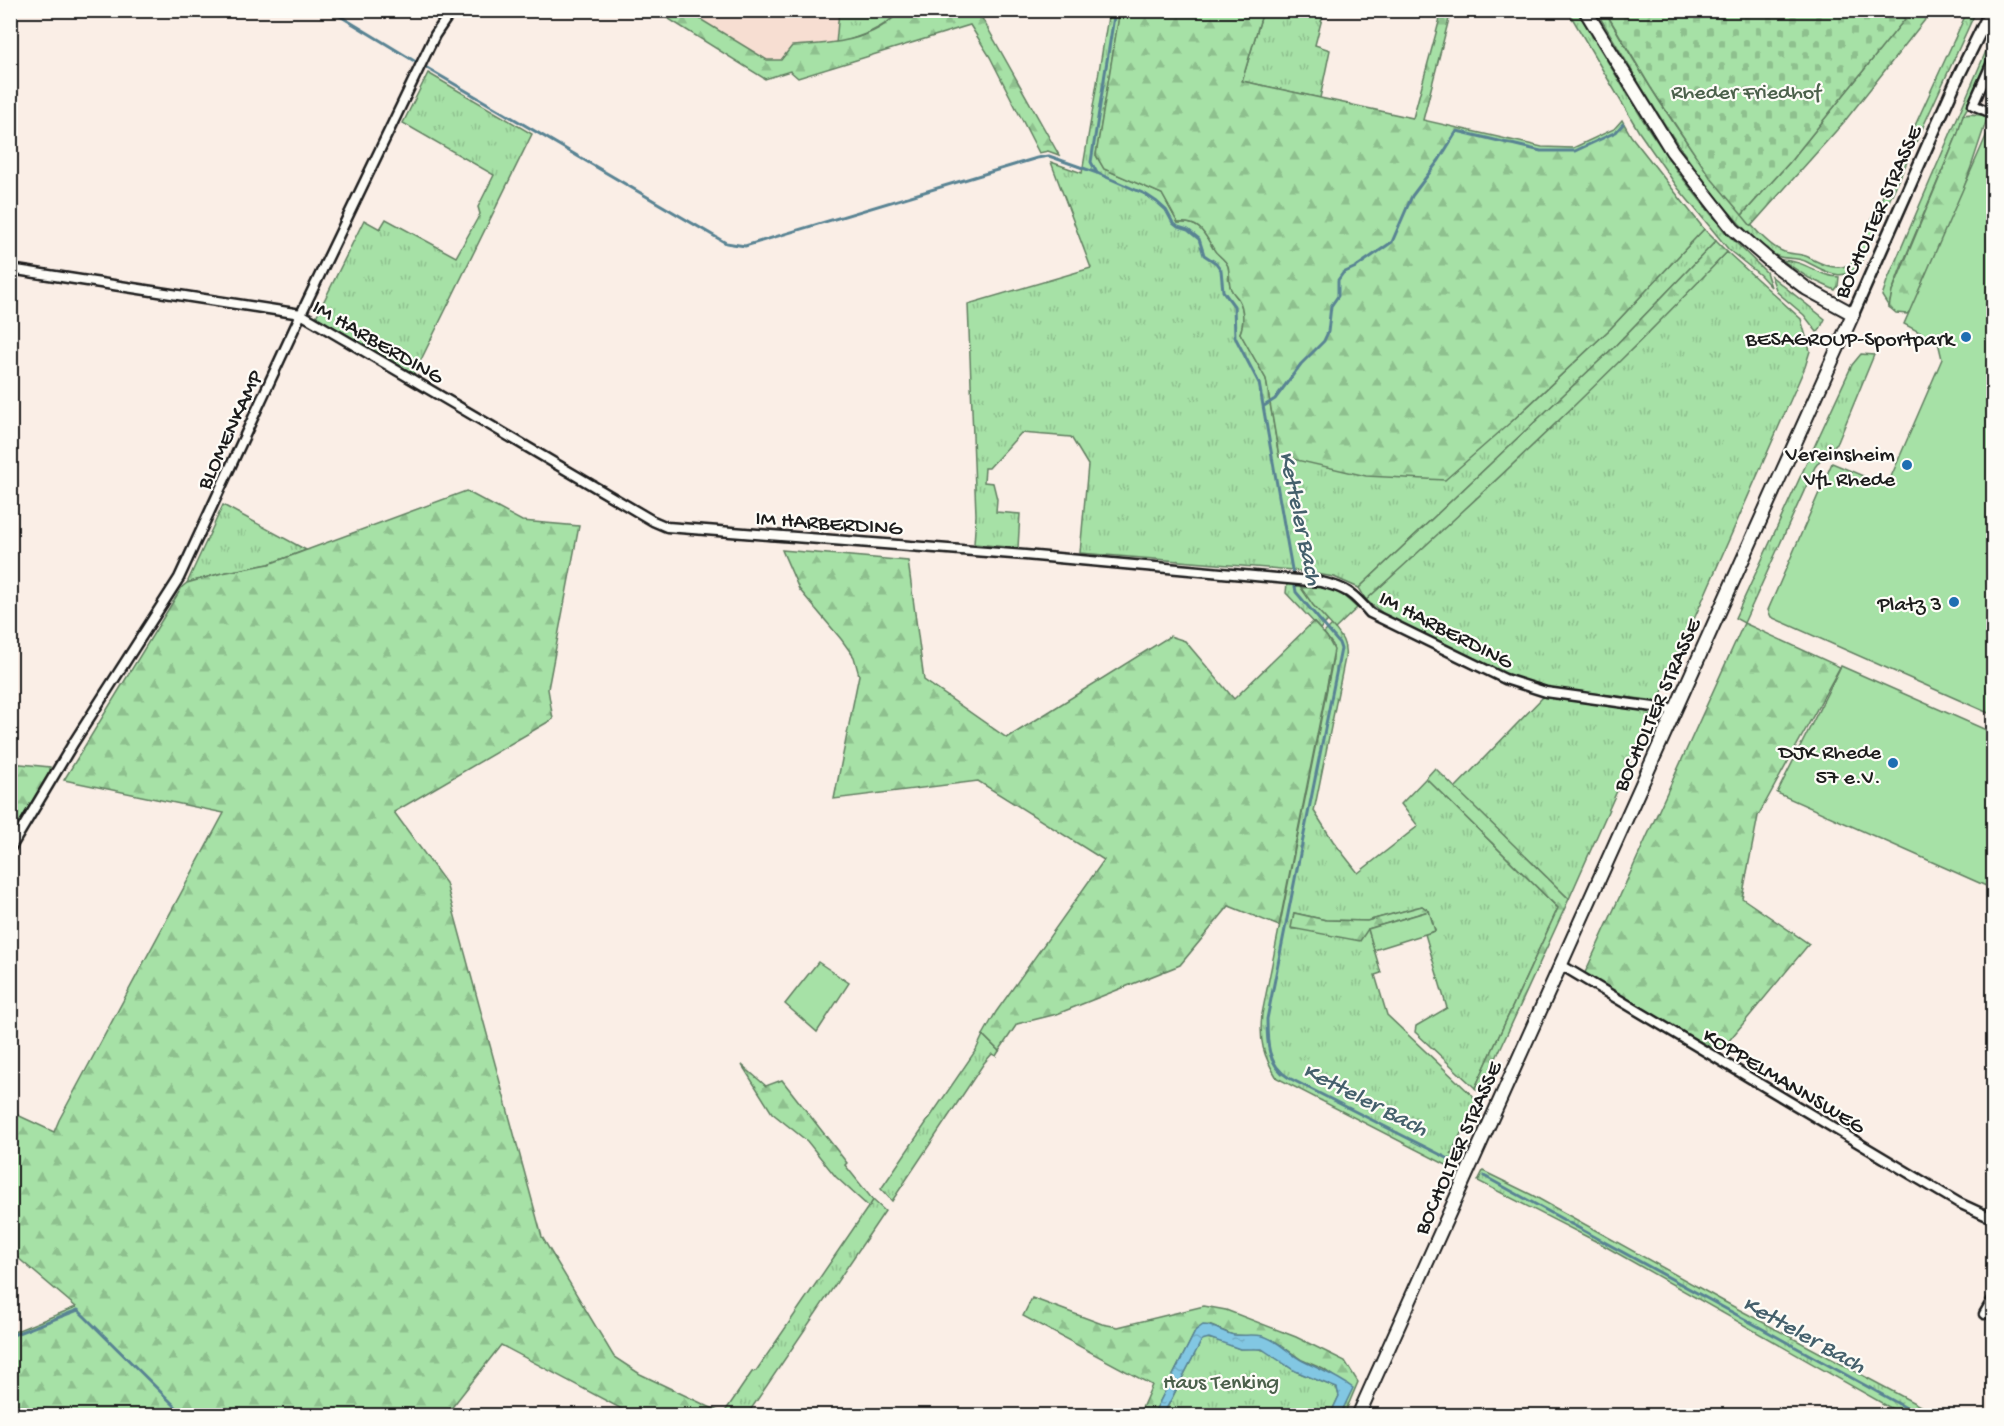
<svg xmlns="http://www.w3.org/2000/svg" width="2004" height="1426" font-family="'Gochi Hand',sans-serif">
<defs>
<pattern id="grass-tufts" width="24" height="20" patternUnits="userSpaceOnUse" patternTransform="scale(1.5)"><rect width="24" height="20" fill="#a6e1a6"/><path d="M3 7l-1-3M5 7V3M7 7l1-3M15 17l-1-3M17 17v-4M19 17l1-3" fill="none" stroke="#8ec08e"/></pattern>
<pattern id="forest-firs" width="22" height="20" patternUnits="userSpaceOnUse" patternTransform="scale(1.5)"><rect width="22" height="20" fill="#a6e1a6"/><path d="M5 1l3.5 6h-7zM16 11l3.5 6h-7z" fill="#8ec08e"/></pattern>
<pattern id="cemetery-stones" width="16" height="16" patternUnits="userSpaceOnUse" patternTransform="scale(1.5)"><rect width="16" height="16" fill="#a6e1a6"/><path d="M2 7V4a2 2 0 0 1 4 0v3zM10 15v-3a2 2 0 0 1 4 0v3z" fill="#8ec08e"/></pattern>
<pattern id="water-ripples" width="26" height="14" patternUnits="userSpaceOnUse" patternTransform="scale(1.5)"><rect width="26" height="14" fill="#82c7e3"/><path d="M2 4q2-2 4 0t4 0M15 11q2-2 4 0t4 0" fill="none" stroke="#70aac2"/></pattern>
</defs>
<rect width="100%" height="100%" fill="#faeee6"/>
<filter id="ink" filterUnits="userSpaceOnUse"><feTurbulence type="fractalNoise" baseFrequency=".0167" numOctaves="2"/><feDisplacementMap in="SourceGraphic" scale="12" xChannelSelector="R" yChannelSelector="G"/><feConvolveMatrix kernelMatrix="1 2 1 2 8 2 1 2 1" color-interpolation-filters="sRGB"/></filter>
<g filter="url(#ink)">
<polygon fill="#f7ded2" points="687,11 839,11 836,44 793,46 782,60 767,60"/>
<g fill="url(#grass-tufts)" stroke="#617e61" stroke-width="1.5">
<path d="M839 11H900C884 29 859 37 836 44Z"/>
<path d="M1109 11H1120L1096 155 1104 169 1162 194 1178 223C1200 221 1204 233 1213 248 1217 256 1224 257 1228 266 1230 273 1228 282 1231 289 1233 294 1237 296 1239 301 1244 309 1244 324 1240 333L1266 379 1279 457 1511 422 1610 329 1704 229 1716 241 1614 347 1359 588 1334 577 1293 570 1080 553 1088 465 1071 437 1021 433 989 468H985L984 482 993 483 997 499 996 512 1020 514 1018 548 974 544 976 515 968 304 1091 268 1051 162 1082 173Z"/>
<polygon points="1263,11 1324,11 1315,45 1330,50 1320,98 1242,81"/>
<polygon points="1568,11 1577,11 1648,128 1677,171 1725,232 1766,272 1771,287 1760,275 1729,250 1678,188 1639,132"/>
<path d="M1596 11H1605C1645 82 1689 152 1742 214 1751 225 1769 246 1782 251 1790 255 1800 253 1808 257 1821 264 1841 274 1853 261L1966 14 1958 11H1976L1862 260C1846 285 1828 273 1807 262 1797 256 1786 260 1777 256 1762 249 1749 234 1739 223 1681 160 1640 83 1596 11Z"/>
<polygon points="1993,35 1993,48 1977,82 1972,100 1963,115 1958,133 1900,270 1892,292 1889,307 1882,296 1887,281"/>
<polygon points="428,73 532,134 414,374 316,317 364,220 380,229 386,219 456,257 480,214 478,207 494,175 403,123"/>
<polygon points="1727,252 1801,319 1810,351 1805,367 1658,701 1550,688 1516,679 1394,622 1366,600 1635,346"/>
<path d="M1782 260C1808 261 1816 276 1839 277L1838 286 1835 290 1809 278Z"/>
<polygon points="1771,276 1825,319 1819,331 1817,332 1804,315 1777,292"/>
<polygon points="1861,354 1874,355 1838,442 1824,455 1815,467 1744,623 1735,618 1852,365"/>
<polygon points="223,505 306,550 269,564 222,573 187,583"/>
<polygon points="1287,583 1300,585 1313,605 1328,621 1320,629 1286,593"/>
<path d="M1332 625C1341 636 1347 643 1345 658L1314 811 1333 841 1358 873 1418 826 1401 804 1426 778 1558 908 1475 1088 1415 1032 1416 1026 1447 1008 1425 934 1435 931 1429 911 1422 906 1367 921 1326 920 1294 913 1292 929H1368L1381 973 1375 975 1387 1015 1477 1100 1451 1154 1461 1160 1456 1170 1277 1078C1263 1055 1259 1041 1262 1014L1333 659V645L1324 633Z"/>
<polygon points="1544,696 1653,710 1569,899 1455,788"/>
<polygon points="983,1035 999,1051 996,1056 992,1054 984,1063 892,1201 881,1189 976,1050"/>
<polygon points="1483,1171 1532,1195 1723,1301 1937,1415 1903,1415 1601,1244 1478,1181"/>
<polygon points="873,1200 885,1211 747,1415 722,1416 752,1372 756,1371"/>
<polygon points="1205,1338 1217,1340 1240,1349 1255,1348 1267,1351 1295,1371 1337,1388 1339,1396 1330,1415 1163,1416 1202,1339"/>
</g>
<g fill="url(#forest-firs)" stroke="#617e61" stroke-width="1.5">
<path d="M1120 10 1263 11 1242 81 1413 118 1442 11H1451L1423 120 1542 147 1573 148 1614 129 1622 120 1631 136 1704 229 1610 329 1511 422 1445 480 1366 476 1279 456 1266 379 1240 333C1244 324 1244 309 1239 300 1237 296 1233 294 1231 289 1228 282 1230 273 1228 266 1224 257 1217 256 1213 248 1204 233 1200 221 1178 223L1162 194 1104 169 1096 155Z"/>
<path d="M656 11H687L767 60H781L792 46C831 44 873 42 900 11H978L1059 155 1048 151 1039 153 990 57 970 25 798 78 790 71 765 79Z"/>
<polygon points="1894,11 1932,11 1844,122 1751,226 1742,215 1789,163 1905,19"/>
<polygon points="1971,114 1988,116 1956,212 1917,304 1907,314 1896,313 1889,307 1892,292 1958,133 1963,115"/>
<path d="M1716 241 1727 252C1612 373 1489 488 1366 600L1359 588 1614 347Z"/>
<polygon points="466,491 522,521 579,526 548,689 553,719 394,812 446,883 542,1237 614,1357 640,1374 726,1415 633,1415 501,1345 446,1415 11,1415 11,1333 76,1307 11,1252 11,1112 54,1132 59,1120 224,813 64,780 182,587 187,583 222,573 269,564"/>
<polygon points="782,550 908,561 924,680 1007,738 1170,636 1185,641 1234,699 1313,622 1327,637 1334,650 1279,926 1229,906 1180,965 1057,1014 1017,1024 999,1051 983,1035 996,1012 1104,860 978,781 834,799 859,675 854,657 841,639 799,589"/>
<polygon points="1319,587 1338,591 1357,608 1335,629 1313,605 1301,588"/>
<polygon points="1744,623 1840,667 1758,816 1742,898 1809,944 1718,1054 1584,975"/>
<polygon points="11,763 50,767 50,771 11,837"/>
<polygon points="1435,768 1569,899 1480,1093 1475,1088 1558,908 1426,778"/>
<polygon points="1422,906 1429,911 1368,929 1360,941 1291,928 1294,913 1326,920 1367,921"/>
<polygon points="742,1065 766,1086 782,1080 847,1163 845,1165 873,1200 869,1207 836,1177 807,1141 772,1113"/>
<polygon points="1032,1298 1102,1324 1118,1327 1204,1306 1226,1310 1296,1337 1345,1361 1358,1382 1344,1415 1340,1415 1352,1389 1323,1369 1302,1360 1276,1342 1264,1337 1233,1335 1209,1325 1196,1330 1153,1415 1139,1415 1152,1385 1023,1316"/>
</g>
<polygon fill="url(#cemetery-stones)" stroke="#617e61" stroke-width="1.5" points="1894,11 1905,19 1789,163 1742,215 1710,177 1651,88 1605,11"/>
<g fill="#a6e1a6" stroke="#617e61" stroke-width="1.5">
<polygon points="1993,131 1994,131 1993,715 1771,617 1768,610 1832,463 1887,486 1942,359 1938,342 1904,324 1987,134"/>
<polygon points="1841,666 1993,733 1993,889 1777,793"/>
<polygon points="1429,911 1435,931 1374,950 1368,929"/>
<polygon points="818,962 849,983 817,1032 785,1004"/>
</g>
<path fill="url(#water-ripples)" stroke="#598393" stroke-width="1.5" d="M1203 1325C1214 1325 1223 1333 1234 1335 1244 1336 1253 1334 1263 1336 1278 1340 1289 1354 1303 1361 1321 1370 1337 1376 1353 1388L1340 1415H1330L1339 1396 1337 1388 1295 1371 1262 1349H1240L1209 1338 1202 1340 1163 1415H1153L1196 1330Z"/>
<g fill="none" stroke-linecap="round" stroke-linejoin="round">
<g stroke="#598393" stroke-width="3">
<polyline points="330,10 416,62"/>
<path d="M1115 10 1091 162 1097 173 1145 194 1157 202 1166 210 1173 223 1178 227 1188 230 1199 239 1204 255 1216 263 1221 270 1223 291 1234 306 1235 337 1259 383 1296 592 1339 643 1341 649 1267 1019C1267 1042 1267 1065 1289 1078L1455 1162"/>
<polyline points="427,68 726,243 745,246 1037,158 1049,156 1097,173"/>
<polyline points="1264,406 1275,399 1301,364 1324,341 1328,332 1331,306 1338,296 1338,280 1343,273 1356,267 1392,242 1412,196 1439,160 1457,131 1541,151 1575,151 1616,132 1623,124"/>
<polyline points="1484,1176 1921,1416"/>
<polyline points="10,1336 78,1310 185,1416"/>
</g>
<defs>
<g id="minor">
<polyline points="1994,58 1973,105 1994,114"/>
<path d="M10 269 301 314 653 521 667 527 1025 555 1321 582C1346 588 1353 593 1370 613L1505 679 1546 692 1675 710"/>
<polyline points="10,849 74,742 179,578 301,314 435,35 452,10"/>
<polyline points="1561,965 1959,1203 1994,1219"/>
<polyline points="1984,1314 1994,1297"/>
</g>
<polyline id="tertiary" points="1853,314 1957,79 1991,10"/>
<polyline id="secondary" points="1358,1416 1853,314 1807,289 1770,261 1733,229 1672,151 1585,10"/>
</defs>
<use href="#minor" stroke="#1c1c1c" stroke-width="13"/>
<use href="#tertiary" stroke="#1c1c1c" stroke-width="15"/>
<use href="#secondary" stroke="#1c1c1c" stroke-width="16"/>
<use href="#minor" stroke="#fdfcf7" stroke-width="8"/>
<use href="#tertiary" stroke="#fdfcf7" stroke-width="10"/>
<use href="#secondary" stroke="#fdfcf7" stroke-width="12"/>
</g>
</g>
<g fill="#1f6fb2" stroke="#fdfcf7" stroke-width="2">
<circle cx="1966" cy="337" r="6"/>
<circle cx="1907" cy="465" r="6"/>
<circle cx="1954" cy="602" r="6"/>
<circle cx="1893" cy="763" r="6"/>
</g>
<g text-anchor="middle" stroke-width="4.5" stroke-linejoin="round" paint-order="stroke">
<g font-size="22" fill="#4c614c" stroke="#fdfcf7">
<text x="1746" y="98">Rheder Friedhof</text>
<text x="1221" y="1388">Haus Tenking</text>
</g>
<g font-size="22" fill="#1c1c1c" stroke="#fdfcf7">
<text transform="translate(1876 211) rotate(-66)" y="8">BOCHOLTER STRASSE</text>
<text transform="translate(379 340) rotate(30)" y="8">IM HARBERDING</text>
<text transform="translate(228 429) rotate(-65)" y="8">BLOMENKAMP</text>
<text transform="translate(829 521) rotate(4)" y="8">IM HARBERDING</text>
<text transform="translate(1447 628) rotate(27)" y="8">IM HARBERDING</text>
<text transform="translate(1655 704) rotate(-66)" y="8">BOCHOLTER STRASSE</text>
<text transform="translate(1785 1079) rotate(31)" y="8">KOPPELMANNSWEG</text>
<text transform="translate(1456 1147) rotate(-66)" y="8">BOCHOLTER STRASSE</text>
</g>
<g font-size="22" fill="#1c1c1c" stroke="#fdfcf7" text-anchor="end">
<text x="1954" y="345">BESAGROUP-Sportpark</text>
<text x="1895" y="460">Vereinsheim<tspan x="1895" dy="25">VfL Rhede</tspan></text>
<text x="1942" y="610">Platz 3</text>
<text x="1881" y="758">DJK Rhede<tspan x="1881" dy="25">57 e.V.</tspan></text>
</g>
<g font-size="24" font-style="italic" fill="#45606c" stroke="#fdfcf7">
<text transform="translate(1302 518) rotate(78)" y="8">Ketteler Bach</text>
<text transform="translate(1366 1098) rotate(27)" y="8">Ketteler Bach</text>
<text transform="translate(1805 1333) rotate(29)" y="8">Ketteler Bach</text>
</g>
</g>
<rect width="2004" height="1426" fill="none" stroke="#fdfcf7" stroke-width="36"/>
<rect x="18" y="18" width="1968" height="1390" fill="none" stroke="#1c1c1c" stroke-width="2" filter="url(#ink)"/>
</svg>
